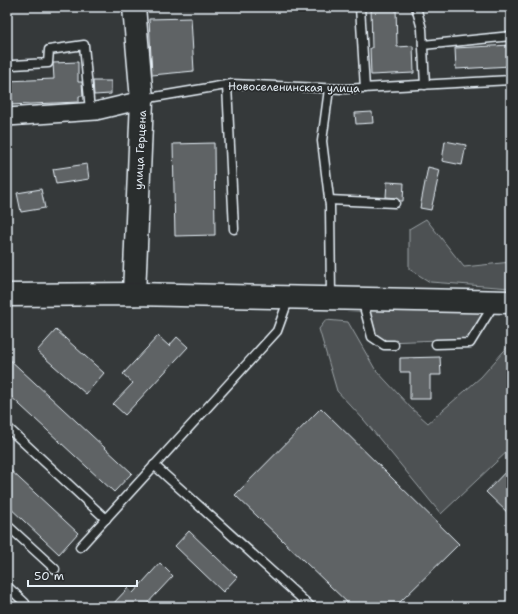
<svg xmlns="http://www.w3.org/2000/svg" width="518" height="614" font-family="'Shantell Sans',sans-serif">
<rect width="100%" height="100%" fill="#35393a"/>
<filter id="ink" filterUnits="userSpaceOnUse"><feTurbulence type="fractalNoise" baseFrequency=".025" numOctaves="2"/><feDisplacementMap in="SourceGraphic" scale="8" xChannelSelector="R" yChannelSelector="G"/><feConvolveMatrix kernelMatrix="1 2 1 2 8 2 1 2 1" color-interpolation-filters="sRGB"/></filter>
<g filter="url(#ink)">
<g fill="#4d5152" stroke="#9aa1a5">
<polygon points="426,219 464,267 511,262 511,288 430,282 409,269 409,229"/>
<polygon points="368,304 490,306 467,339 386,342 376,334"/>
<polygon points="326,320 348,322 375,369 411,408 428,423 481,377 511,343 511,448 441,514 364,420 337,391 319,329"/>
</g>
<g fill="#5f6365" stroke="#e8f1f8">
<polygon points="371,7 396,7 397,47 413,46 414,73 371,75 370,48 372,48"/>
<polygon points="191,18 194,71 152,75 149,19"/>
<polygon points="511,45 511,66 456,69 455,48"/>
<polygon points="78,62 78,82 82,82 83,96 79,96 79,102 8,105 7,81 54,79 53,63"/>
<polygon points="93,81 111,81 111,94 94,95"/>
<polygon points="372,112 373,123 356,124 355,113"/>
<polygon points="445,141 466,145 462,165 442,161"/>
<polygon points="214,143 215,235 175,236 173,144"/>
<polygon points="87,164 89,179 56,184 53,169"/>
<polygon points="428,167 440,170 431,210 420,208"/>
<polygon points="387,182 404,183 403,201 400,201 396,198 386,197"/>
<polygon points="41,189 45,208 21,212 17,193"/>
<polygon points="56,330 104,373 86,394 37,351"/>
<polygon points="158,336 169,346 177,337 188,347 125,415 113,404 133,383 123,374"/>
<polygon points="7,357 132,473 114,492 7,393"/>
<polygon points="440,357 441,375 430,375 430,399 410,399 410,372 400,372 400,358"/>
<polygon points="321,408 459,544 395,607 352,607 235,495"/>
<polygon points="511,466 511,516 486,492"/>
<polygon points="7,467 78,533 59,554 7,505"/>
<polygon points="189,531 237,577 223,592 175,546"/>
<polygon points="160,563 173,576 144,607 110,607 128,588 133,593"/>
</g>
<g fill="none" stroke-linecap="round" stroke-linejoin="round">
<defs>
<g id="lane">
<polyline points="360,7 365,88"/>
<polyline points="416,7 422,29 425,85"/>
<polyline points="423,45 511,36"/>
<polyline points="13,65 48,63 49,50 84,45 90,111"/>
<polyline points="227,85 234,229"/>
<polyline points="329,89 322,141 330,206 331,297"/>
<polyline points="143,99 232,84 344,89 511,80"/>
<polyline points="329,200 395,203"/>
<polyline points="362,299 372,337 384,345 394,345"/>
<polyline points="436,344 470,343 494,304"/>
<polyline points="7,427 106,519"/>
<polyline points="154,465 311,607"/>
<polyline points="7,525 55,569"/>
<polyline points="80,547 277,331 289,298"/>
<polyline points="7,586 25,603"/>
</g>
<polyline id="street" points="7,117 96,111 142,100"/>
<g id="secondary">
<polyline points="134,294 142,100 134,7"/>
<polyline points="7,295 134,294 511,302"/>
</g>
</defs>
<use href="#lane" stroke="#e8f1f8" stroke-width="11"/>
<use href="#street" stroke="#e8f1f8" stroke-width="20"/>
<use href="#secondary" stroke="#e8f1f8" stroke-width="25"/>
<use href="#lane" stroke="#2a2d2e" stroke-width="8"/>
<use href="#street" stroke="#2a2d2e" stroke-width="17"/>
<use href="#secondary" stroke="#2a2d2e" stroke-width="22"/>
</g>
</g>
<g text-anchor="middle" stroke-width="3.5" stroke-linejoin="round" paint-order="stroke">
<g font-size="11" fill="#e8f1f8" stroke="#2a2d2e">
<text transform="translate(294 87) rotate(1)" y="4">Новоселенинская улица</text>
<text transform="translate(140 150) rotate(-87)" y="4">улица Герцена</text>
</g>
</g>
<rect width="518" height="614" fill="none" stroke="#2a2d2e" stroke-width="24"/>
<rect x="12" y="12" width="494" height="590" fill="none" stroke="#e8f1f8" stroke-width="1.5" filter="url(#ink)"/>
<path d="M28 580v6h109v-6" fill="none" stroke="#e8f1f8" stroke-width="2"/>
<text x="34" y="580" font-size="12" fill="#e8f1f8" stroke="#2a2d2e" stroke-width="3" paint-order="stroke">50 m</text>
</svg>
